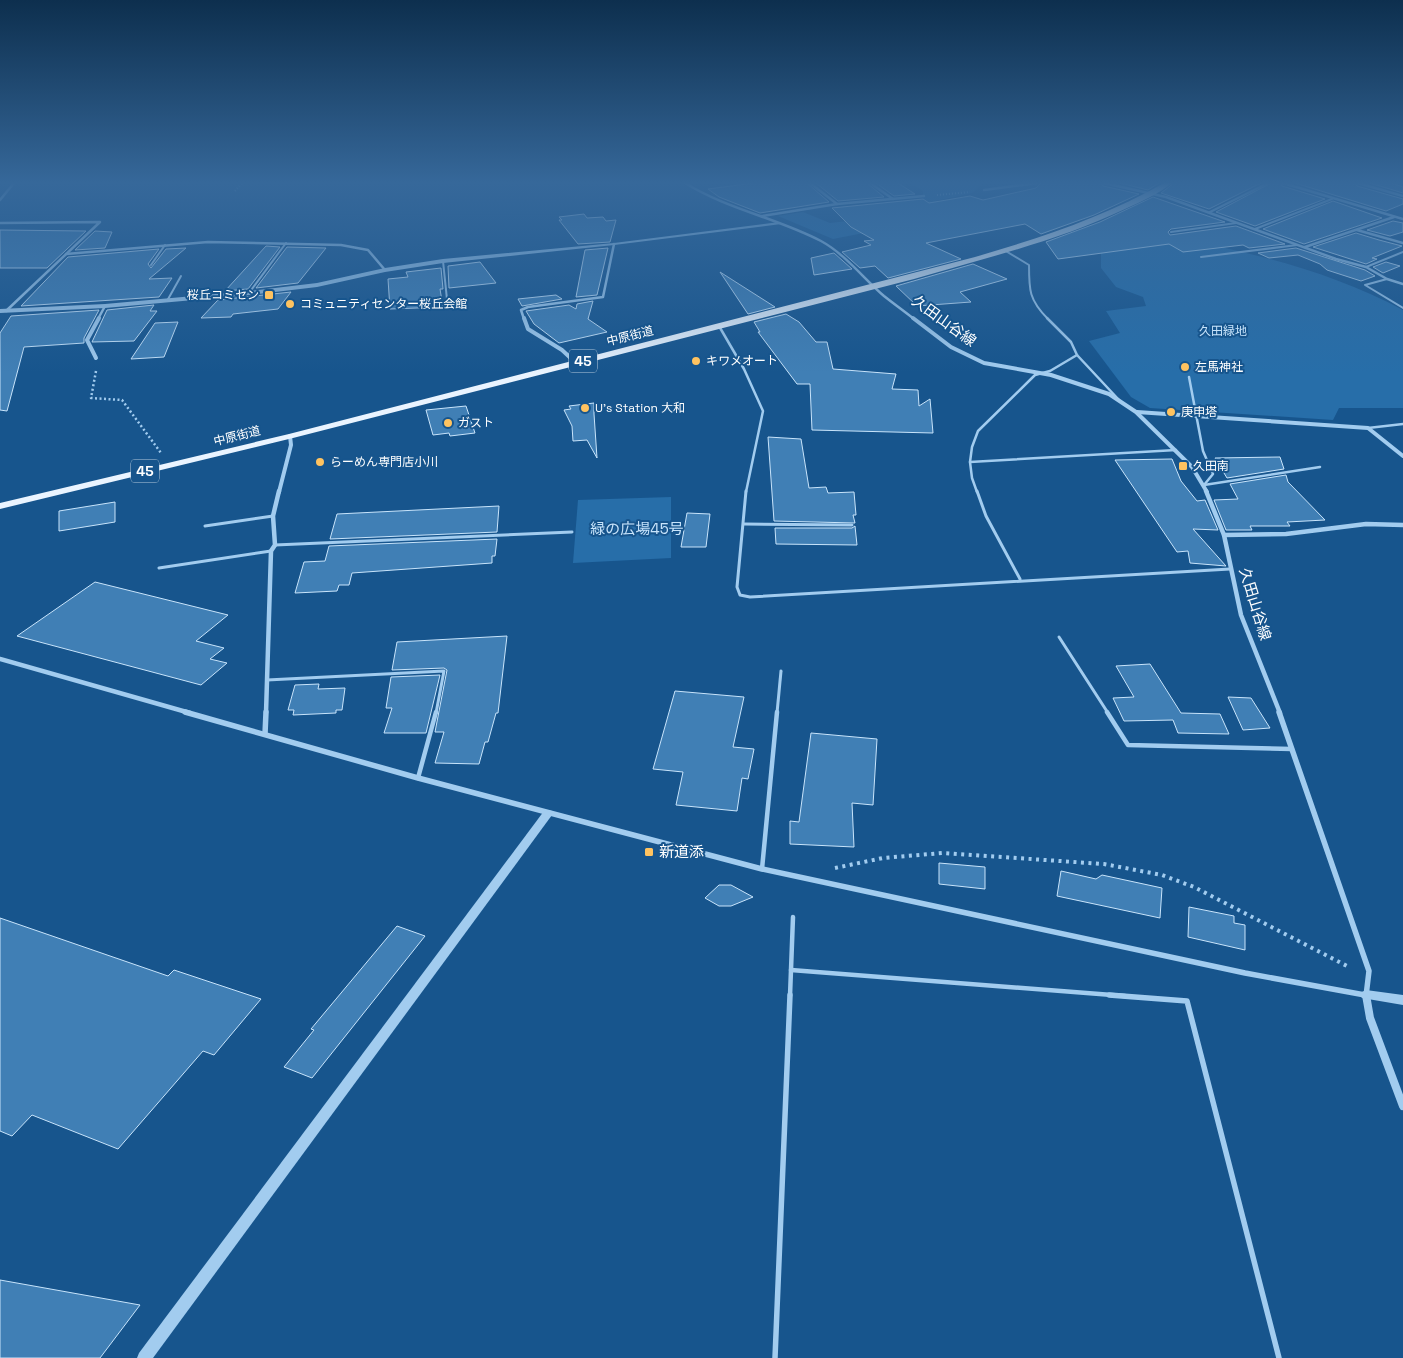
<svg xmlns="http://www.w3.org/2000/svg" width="1403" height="1358" font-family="'Space Grotesk','Noto Sans JP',sans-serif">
<rect width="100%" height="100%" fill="#17558d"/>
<g fill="#276ea9">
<polygon points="911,183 982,184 972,193 935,201 946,217 833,239 778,216 803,212 830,223 874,218 923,199 923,191"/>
<path d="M1101 223C1203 243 1310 260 1403 310V408H1339L1333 420 1150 408 1131 397 1089 341 1120 333 1106 311 1146 306 1143 297 1116 287 1101 268Z"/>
<polygon points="671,497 671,558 573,563 578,500"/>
</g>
<g fill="#407fb5" stroke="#c8e4fb">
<polygon points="754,183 807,183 829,202 760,213 719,197 708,189"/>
<polygon points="816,183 867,183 884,197 838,201"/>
<polygon points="876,183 898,183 915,194 894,196"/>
<polygon points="1041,183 1101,183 1103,186 1139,194 1094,215 1041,234 1025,224 926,243 961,259 888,278 875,266 860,268 842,252 871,245 864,241 874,240 851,227 832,208 923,199 929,203 970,196 983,200 1036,188"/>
<polygon points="1120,183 1159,183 1148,190"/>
<polygon points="1174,183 1261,183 1209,209 1161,193"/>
<polygon points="1271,183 1280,183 1282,186 1325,199 1255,226 1216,212"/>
<polygon points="1295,183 1355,183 1357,186 1403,199 1403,204 1386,211"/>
<polygon points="1370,183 1391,183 1403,187 1403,193"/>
<polygon points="1153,197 1225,222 1171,229 1168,232 1170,235 1236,226 1285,244 1249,248 1243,245 1183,252 1169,244 1058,259 1046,242 1100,222"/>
<polygon points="1333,201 1382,218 1304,244 1263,229"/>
<polygon points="584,214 587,218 603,217 606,221 616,220 610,242 578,244 559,220 562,220 559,217"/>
<polygon points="1393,221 1403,223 1403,232 1390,236 1367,230"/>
<polygon points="0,230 86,231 47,268 0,268"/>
<polygon points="95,231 112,232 105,248 75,250"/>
<polygon points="1356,233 1379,240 1402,246 1372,258 1377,259 1366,264 1313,247"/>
<polygon points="266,246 280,247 248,289 225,291"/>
<polygon points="287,247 326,248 298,283 256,288"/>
<polygon points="186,248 149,279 172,278 159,297 21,306 68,257 159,249 148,264 151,268 166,249"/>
<polygon points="608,248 597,295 576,297 585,250"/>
<polygon points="1296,248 1365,270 1375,276 1361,281 1327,270 1320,264 1298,255 1269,258 1258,253"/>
<polygon points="834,253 852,269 814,275 811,258"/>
<polygon points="480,262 496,283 449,288 448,266"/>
<polygon points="1386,262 1400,266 1383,273 1373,267"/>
<polygon points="973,264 1007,279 960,292 971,302 917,306 896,286"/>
<polygon points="441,268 443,289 440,289 443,307 390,309 388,279 408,277 406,272"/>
<polygon points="720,272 775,307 748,314"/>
<polygon points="291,292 278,309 233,314 231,317 201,318 218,300"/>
<polygon points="556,295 562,299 522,306 518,299"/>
<polygon points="593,301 588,319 607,332 559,343 534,324 526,311 569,305 576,309 577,304"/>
<polygon points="154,305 150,311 157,311 134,341 92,342 107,310"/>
<polygon points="99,310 84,338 84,343 24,347 7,411 0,410 0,333 11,316"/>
<polygon points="786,314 799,322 816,342 827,342 833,369 896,374 892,389 918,390 919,406 930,399 933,433 812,430 810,384 797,384 758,332 760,332 754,322"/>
<polygon points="178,322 164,357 131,359 155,323"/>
<polygon points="594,403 594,414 597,458 587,440 573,441 572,426 564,410 571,409 569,406"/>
<polygon points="466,406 475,433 450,436 449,433 433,435 426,410"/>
<polygon points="768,437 801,439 809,488 826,487 828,493 854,492 856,515 853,515 855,523 774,521"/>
<polygon points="1280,457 1284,469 1227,478 1215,458"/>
<polygon points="1172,459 1181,481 1197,501 1205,500 1218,530 1193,529 1226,566 1190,563 1188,551 1177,552 1115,460"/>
<polygon points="1286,475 1288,482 1325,520 1287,522 1290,526 1250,526 1252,530 1226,530 1214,500 1238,499 1230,484"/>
<polygon points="115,502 115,522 59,531 59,511"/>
<polygon points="499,506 497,532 330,539 337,514"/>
<polygon points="687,513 710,514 706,547 681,547"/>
<polygon points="855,526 857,545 776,544 775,528 852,528"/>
<polygon points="497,539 495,556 492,556 492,563 352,573 349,585 339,585 337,591 295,593 304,562 325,561 329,546"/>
<polygon points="95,582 228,615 196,641 224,648 210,659 227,663 201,685 17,636"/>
<polygon points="507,636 498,713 496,713 488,742 485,742 479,764 435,763 444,732 435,732 447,670 444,668 392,670 397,642"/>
<polygon points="1150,664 1181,713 1220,714 1229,734 1178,733 1173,720 1124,721 1113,698 1134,697 1116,666"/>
<polygon points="440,675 426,733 384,733 392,708 386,708 391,677"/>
<polygon points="319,684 318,689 345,688 342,710 336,710 336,713 293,715 294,710 288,710 295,685"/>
<polygon points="675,691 744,697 733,747 754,749 748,779 742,778 737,811 676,805 683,772 653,769"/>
<polygon points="1228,697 1251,698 1270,728 1243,730"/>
<polygon points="811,733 877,739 873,805 852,803 854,847 790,844 790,821 799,822"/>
<polygon points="939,863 985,867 985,889 939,884"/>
<polygon points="1061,871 1096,879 1102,875 1162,888 1160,918 1057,896"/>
<polygon points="719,885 731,885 753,897 731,906 719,906 705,898"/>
<polygon points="1189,907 1234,916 1234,923 1245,925 1245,950 1188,937"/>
<polygon points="0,918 168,976 174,970 261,999 214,1055 203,1051 118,1149 32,1115 12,1136 0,1131"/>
<polygon points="397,926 425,936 312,1078 284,1067 314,1030 311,1029"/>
<polygon points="0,1280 140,1305 100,1358 0,1358"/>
</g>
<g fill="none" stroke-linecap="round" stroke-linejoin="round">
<g stroke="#a2ccef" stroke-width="2" stroke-dasharray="1 2" stroke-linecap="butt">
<polyline points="235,191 242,183"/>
<polyline points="937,195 970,192"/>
</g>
<polyline stroke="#a2ccef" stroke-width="2.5" stroke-dasharray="2 2.5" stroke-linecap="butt" points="96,371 91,398 122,400 161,453"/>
<polyline stroke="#a2ccef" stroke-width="4" stroke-dasharray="3 4.5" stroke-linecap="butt" points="835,868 883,858 942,853 1104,864 1162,875 1194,887 1347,966"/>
<g stroke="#a2ccef" stroke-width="2">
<polyline points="1210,212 1268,183"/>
<polyline points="1255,229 1332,199"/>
<polyline points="1171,232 1236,223"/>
<path d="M1004 250 1029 265C1029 290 1029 300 1048 319"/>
<polyline points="1201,257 1297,245"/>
<polyline points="443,261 448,309"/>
<polyline points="151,265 165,245"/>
<polyline points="1366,267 1403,252"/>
<polyline points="1387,279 1365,285 1403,308"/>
<polyline points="249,293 286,243"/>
<polyline points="167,301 181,276"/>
</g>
<g stroke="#a2ccef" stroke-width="2.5">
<polyline points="1047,318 1071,342 1077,355 1119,400"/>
<polyline points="719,326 744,369 763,411 746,492"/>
<polyline points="1189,377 1203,451 1213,474 1204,485"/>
<polyline points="1368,428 1403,424"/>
<polyline points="970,462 1176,450"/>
<polyline points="1204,485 1320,467"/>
<polyline points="977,492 972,478 970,462 972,447 978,431 1035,375 1050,371 1077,355"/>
</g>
<g stroke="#a2ccef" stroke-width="3">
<polyline points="746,491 737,587 740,595 750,597 1230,569"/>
<polyline points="977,491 986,516 1020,579"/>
<polyline points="744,524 852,525"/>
<polyline points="205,526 273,516"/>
<polyline points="275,545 572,532"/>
<polyline points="159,568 271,551"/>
<polyline points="1059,637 1108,713"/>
<polyline points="267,680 444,671 436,713"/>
<polyline points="777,713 781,671"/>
</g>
<g stroke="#a2ccef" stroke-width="4.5">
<polyline points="1107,712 1128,745 1292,749"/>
<polyline points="418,778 436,712"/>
<polyline points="762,869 777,712"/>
<polyline points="791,970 1125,996"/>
<polyline points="790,996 793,917"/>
</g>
<g stroke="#a2ccef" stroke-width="5.5">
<polyline points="1109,995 1187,1001 1279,1358"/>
<polyline points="775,1358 790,995"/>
</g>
<g stroke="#a2ccef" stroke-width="2.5">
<path d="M685 183C727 209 777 218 821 241 845 254 864 279 884 296 894 304 904 311 914 319"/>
<polyline points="810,183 837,204"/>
<polyline points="870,183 893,199"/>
<polyline points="1104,183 1166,197 1336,259 1366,267 1387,279 1403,284"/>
<polyline points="1283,183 1403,219"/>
<polyline points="1358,183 1403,196"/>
<polyline points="984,190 1038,183"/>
<polyline points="0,200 14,183"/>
<polyline points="762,216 837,204 924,196"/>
<polyline points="0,223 100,222 6,311"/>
<polyline points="1357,230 1403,243"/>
<polyline points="1305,247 1394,217"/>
<polyline points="66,254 208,242 341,245 368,250 385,270"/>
<polyline points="98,319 105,306"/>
<polyline points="524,319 521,310 528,307 603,297 614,244"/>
</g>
<g stroke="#a2ccef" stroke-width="4">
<polyline points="524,318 528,329 562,350 576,363"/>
<polyline points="913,318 951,347 984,363 1051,375 1109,394 1136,412 1192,467 1207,492"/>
<polyline points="96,358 87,340 99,318"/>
<polyline points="1137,412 1368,428 1403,456"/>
<polyline points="279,492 291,445 290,436"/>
</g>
<g stroke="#a2ccef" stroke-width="4.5">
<polyline points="1206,491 1224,535 1241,615 1280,713"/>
<polyline points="1224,535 1286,534 1366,524 1403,525"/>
<polyline points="0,659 190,713"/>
<polyline points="266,713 271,551 275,545 273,516 279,491"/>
</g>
<g stroke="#a2ccef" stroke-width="5.5">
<polyline points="185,712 418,778 762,869 1245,973 1365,995"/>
<polyline points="1279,712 1369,971 1366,996"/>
<polyline points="265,734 266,712"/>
</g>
<polyline stroke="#a2ccef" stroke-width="8" points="1366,995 1370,1018 1403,1106"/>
<g fill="#a2ccef" fill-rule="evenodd">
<polygon points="779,222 781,223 781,224 614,245 443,263 385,272 317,287 249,295 105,308 0,313 0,309 105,304 249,291 317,283 385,268 443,259 614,243"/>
<polygon points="548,810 552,811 553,813 552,815 153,1358 137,1358 139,1353 544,811"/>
<polygon points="1366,990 1403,995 1403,1005 1362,998 1360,995 1362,992"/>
</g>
<path fill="#eaf4ff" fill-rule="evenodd" d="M1164 183H1172C1158 194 1141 202 1125 209 1058 241 985 258 914 279L293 438 0 509V503L289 434 975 257C1040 238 1104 217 1164 183Z"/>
</g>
<linearGradient id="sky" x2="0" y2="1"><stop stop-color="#0d2f4e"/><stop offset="0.49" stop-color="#36689a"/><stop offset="1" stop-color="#36689a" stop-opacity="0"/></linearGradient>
<rect width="1403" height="373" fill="url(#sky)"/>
<g fill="#ffc360" stroke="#17558d" stroke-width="2">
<rect x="264" y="290" width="10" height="10" rx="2.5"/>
<circle cx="290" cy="304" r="5"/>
<circle cx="696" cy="361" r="5"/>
<circle cx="1185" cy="367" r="5"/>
<circle cx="585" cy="408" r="5"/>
<circle cx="1171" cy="412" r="5"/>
<circle cx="448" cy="423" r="5"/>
<circle cx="320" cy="462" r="5"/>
<rect x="1178" y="461" width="10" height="10" rx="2.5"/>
<rect x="644" y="847" width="10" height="10" rx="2.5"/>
</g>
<g text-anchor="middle" stroke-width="4" stroke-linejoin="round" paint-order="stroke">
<g font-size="12" fill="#fff" stroke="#17558d" text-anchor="start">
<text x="259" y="299" text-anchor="end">桜丘コミセン</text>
<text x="300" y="308">コミュニティセンター桜丘会館</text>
<text x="706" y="365">キワメオート</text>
<text x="1195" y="371">左馬神社</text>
<text x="595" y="412">U’s Station 大和</text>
<text x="1181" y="416">庚申塔</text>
<text x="458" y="427">ガスト</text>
<text x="330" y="466">らーめん専門店小川</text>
<text x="1193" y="470">久田南</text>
</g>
<g font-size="12" fill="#c8e4fb" stroke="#17558d">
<text x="1223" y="335">久田緑地</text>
</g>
<g font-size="12" fill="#fff" stroke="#17558d">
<text transform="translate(630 336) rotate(-14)" y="4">中原街道</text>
<text transform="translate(237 436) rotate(-14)" y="4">中原街道</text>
</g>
<g fill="#17558d" stroke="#b9ccdd" stroke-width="1">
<rect x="569" y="349.5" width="28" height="23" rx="4"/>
<rect x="131" y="459.5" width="28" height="23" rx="4"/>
</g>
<g font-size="14" font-weight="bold" fill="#fff">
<text x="583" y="366">45</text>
<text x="145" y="476">45</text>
</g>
<g font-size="15" fill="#fff" stroke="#17558d">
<text transform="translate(944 321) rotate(36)" y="5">久田山谷線</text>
<text transform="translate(1255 604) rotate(73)" y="5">久田山谷線</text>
</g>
<g font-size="15" fill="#c8e4fb" stroke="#17558d">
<text x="637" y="534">緑の広場45号</text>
</g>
<g font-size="15" fill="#fff" stroke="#17558d" text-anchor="start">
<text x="659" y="857">新道添</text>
</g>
</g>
</svg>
